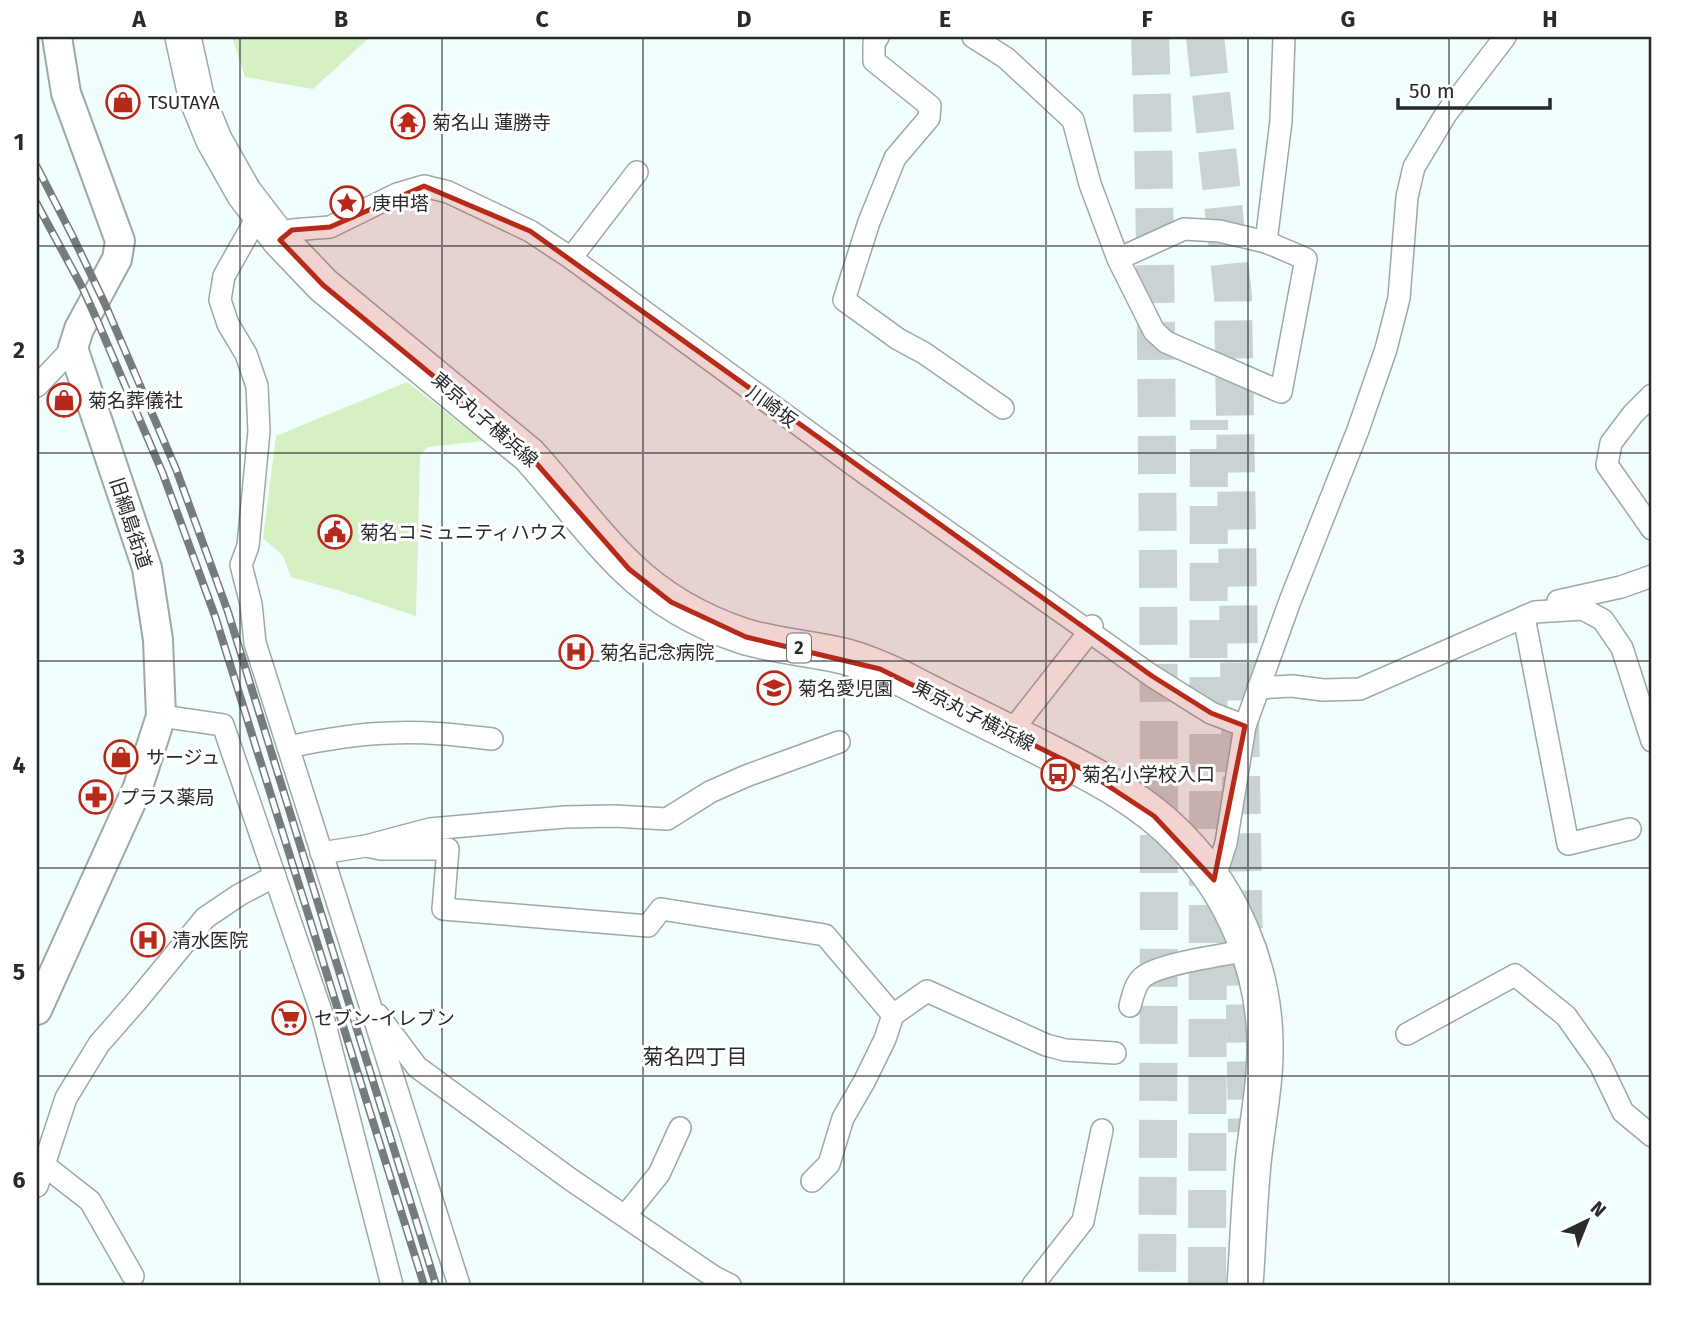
<svg xmlns="http://www.w3.org/2000/svg" width="1689" height="1322" font-family="'Fira Sans','Noto Sans JP',sans-serif">
<rect width="100%" height="100%" fill="#f2fdfe"/>
<g fill="#d5f0c2">
<polygon points="232,37 376,37 368,39 313,89 245,77"/>
<polygon points="407,382 483,441 428,447 420,455 416,616 337,590 291,577 283,556 263,538 276,436"/>
</g>
<g fill="none" stroke-linecap="round" stroke-linejoin="round">
<g stroke="#c9d3d4" stroke-width="38" stroke-dasharray="38 19" stroke-linecap="butt">
<path d="M1150 37C1155 179 1156 321 1157 463 1160 737 1159 1011 1157 1285"/>
<polyline points="1205,37 1233,296 1247,1132"/>
<polyline points="1207,1285 1209,420"/>
</g>
<defs>
<g id="minor">
<polyline points="878,37 874,43 874,61 930,106 929,118 895,158 869,222 844,300 898,339 924,353 1003,408"/>
<polyline points="973,37 1006,58 1073,120 1090,184 1118,259 1154,331 1166,342 1281,392 1306,259 1266,242 1219,231 1184,229 1118,259"/>
<polyline points="259,214 224,276 220,300 228,324 246,354 257,386 259,431 248,546 241,565 251,604 255,643 459,1285"/>
<polyline points="280,240 292,230 330,227 397,194 424,186 448,192 530,231 571,258 866,474 1152,676 1211,713 1245,726"/>
<polyline points="1266,242 1281,121 1284,37"/>
<polyline points="571,258 637,172"/>
<polyline points="37,386 73,348"/>
<polyline points="1652,395 1633,414 1611,443 1607,465 1652,529"/>
<polyline points="1558,601 1621,587 1652,576"/>
<polyline points="1524,617 1568,844 1630,829"/>
<polyline points="1258,688 1292,686 1323,690 1360,689 1535,612 1583,609 1603,620 1622,648 1652,741"/>
<polyline points="161,716 223,725 323,1017 392,1285"/>
<polyline points="1010,733 1090,631 1092,626"/>
<path d="M288 747C321 740 355 734 389 733 424 731 458 735 492 739"/>
<polyline points="366,846 381,849 448,849 443,909 648,926 661,909 825,935 893,1015 927,991 1046,1045 1065,1050 1115,1053"/>
<polyline points="321,853 366,846 430,829 565,817 614,816 667,819 710,792 746,776 839,742"/>
<polyline points="1214,880 1226,843 1245,726 1290,601 1358,430 1386,349 1399,298 1407,197 1414,167 1446,114 1505,37"/>
<path d="M1130 1006C1133 995 1135 984 1143 977 1160 963 1225 955 1248 950"/>
<polyline points="378,1015 417,1067 570,1179 714,1277 730,1285"/>
<polyline points="1407,1034 1515,975 1566,1016 1600,1064 1623,1112 1652,1136"/>
<polyline points="44,1165 90,1201 133,1276"/>
<polyline points="812,1181 829,1164 843,1118 864,1082 885,1039 893,1015"/>
<polyline points="37,1186 66,1098 99,1044 135,1003 205,918 239,895 275,876"/>
<polyline points="625,1216 659,1174 680,1128"/>
<polyline points="1033,1285 1083,1221 1102,1130"/>
</g>
<polyline id="tertiary" points="37,1010 138,787 161,716 158,640 147,568 73,348 79,329 117,259 120,241 66,93 57,37"/>
<path id="primary" d="M183 37 196 96 214 140 244 193 280 240 323 285 529 455C563 492 592 534 628 568 660 599 701 622 743 636 775 646 810 648 843 656 864 661 883 670 903 679 945 701 988 722 1031 743 1084 770 1141 797 1182 841 1233 894 1264 968 1265 1042 1266 1083 1257 1123 1253 1163 1249 1204 1248 1245 1245 1285"/>
</defs>
<use href="#minor" stroke="#9da8a8" stroke-width="24"/>
<use href="#tertiary" stroke="#9da8a8" stroke-width="32"/>
<use href="#primary" stroke="#9da8a8" stroke-width="38"/>
<use href="#minor" stroke="#fff" stroke-width="21"/>
<use href="#tertiary" stroke="#fff" stroke-width="28"/>
<use href="#primary" stroke="#fff" stroke-width="35"/>
<defs>
<g id="rail">
<polyline points="37,167 73,237 105,304 176,469 228,612 436,1285"/>
<polyline points="37,204 83,289 97,320 163,474 215,616 424,1285"/>
</g>
</defs>
<use href="#rail" stroke="#767c7d" stroke-width="8"/>
<use href="#rail" stroke="#fff" stroke-width="5" stroke-dasharray="16" stroke-linecap="butt"/>
</g>
<path fill="#b72a19" fill-opacity="0.2" stroke="#b72a19" stroke-width="5" stroke-linejoin="round" d="M424 186 530 231 1152 676 1211 713 1245 726 1214 880 1154 816 1084 770 880 669 746 637 671 602 629 569 529 455 323 285 280 240 292 230 330 227Z"/>
<path fill="none" stroke="#272b2b" stroke-width="2" stroke-opacity="0.55" d="M240 37V1285M442 37V1285M643 37V1285M844 37V1285M1046 37V1285M1248 37V1285M1449 37V1285M37 246H1652M37 453H1652M37 661H1652M37 868H1652M37 1076H1652"/>
<defs>
<symbol id="shop-ring" viewBox="-11 -11 22 22"><circle r="9.5" fill="#fff" stroke="#b72a19" stroke-width="1.5"/><path d="M-5-2.5h2.3a2.7 3.5 0 0 1 5.4 0H5L5.5 6h-11ZM-1.5-2.5h3a1.5 2.3 0 0 0-3 0Z" fill="#b72a19"/></symbol>
<symbol id="temple-ring" viewBox="-11 -11 22 22"><circle r="9.5" fill="#fff" stroke="#b72a19" stroke-width="1.5"/><path d="M0-6L5-2H3V0L6.5 2.5H4V6H1.5V3h-3V6H-4V2.5H-6.5L-3 0V-2H-5Z" fill="#b72a19"/></symbol>
<symbol id="sight-ring" viewBox="-11 -11 22 22"><circle r="9.5" fill="#fff" stroke="#b72a19" stroke-width="1.5"/><path d="M0-6L1.8-2.2L6-1.7L2.9 1.2L3.7 5.4L0 3.3L-3.7 5.4L-2.9 1.2L-6-1.7L-1.8-2.2Z" fill="#b72a19"/></symbol>
<symbol id="civic-ring" viewBox="-11 -11 22 22"><circle r="9.5" fill="#fff" stroke="#b72a19" stroke-width="1.5"/><path d="M-.6-6.5H3V-4.5H.6V-3L4-1V1h2V6H-6V1h2V-1L-.6-3ZM-1.2 2.5V6h2.4V2.5Z" fill="#b72a19"/></symbol>
<symbol id="hospital-ring" viewBox="-11 -11 22 22"><circle r="9.5" fill="#fff" stroke="#b72a19" stroke-width="1.5"/><path d="M-5-5h3v3.5h4V-5h3V5h-3V1.5h-4V5h-3Z" fill="#b72a19"/></symbol>
<symbol id="school-ring" viewBox="-11 -11 22 22"><circle r="9.5" fill="#fff" stroke="#b72a19" stroke-width="1.5"/><path d="M0-5L7-2L0 1L-7-2ZM-4 1L0 2.5L4 1V4Q0 6-4 4Z" fill="#b72a19"/></symbol>
<symbol id="bus-ring" viewBox="-11 -11 22 22"><circle r="9.5" fill="#fff" stroke="#b72a19" stroke-width="1.5"/><path d="M-5-6H5V4H4V6H2V4H-2V6H-4V4H-5ZM-3.5-4V0h7V-4ZM-3.5 1.2v1.5H-2V1.2ZM2 1.2v1.5H3.5V1.2Z" fill="#b72a19"/></symbol>
<symbol id="pharmacy-ring" viewBox="-11 -11 22 22"><circle r="9.5" fill="#fff" stroke="#b72a19" stroke-width="1.5"/><path d="M-2-6h4v4h4v4h-4v4h-4v-4h-4v-4h4Z" fill="#b72a19"/></symbol>
<symbol id="supermarket-ring" viewBox="-11 -11 22 22"><circle r="9.5" fill="#fff" stroke="#b72a19" stroke-width="1.5"/><path d="M-6-5.5h2.5l.6 2H6L4.5 2H-2.5L-4.4-4H-6ZM-1.5 3.2a1.3 1.3 0 1 0 .1 0ZM3 3.2a1.3 1.3 0 1 0 .1 0Z" fill="#b72a19"/></symbol>
</defs>
<g fill-rule="evenodd">
<use href="#shop-ring" x="104" y="83" width="38" height="38"/>
<use href="#temple-ring" x="389" y="103" width="38" height="38"/>
<use href="#sight-ring" x="328" y="184" width="38" height="38"/>
<use href="#shop-ring" x="45" y="381" width="38" height="38"/>
<use href="#civic-ring" x="316" y="513" width="38" height="38"/>
<use href="#hospital-ring" x="557" y="633" width="38" height="38"/>
<use href="#school-ring" x="755" y="669" width="38" height="38"/>
<use href="#shop-ring" x="102" y="738" width="38" height="38"/>
<use href="#bus-ring" x="1039" y="755" width="38" height="38"/>
<use href="#pharmacy-ring" x="77" y="778" width="38" height="38"/>
<use href="#hospital-ring" x="129" y="921" width="38" height="38"/>
<use href="#supermarket-ring" x="270" y="999" width="38" height="38"/>
</g>
<g text-anchor="middle" stroke-width="6" stroke-linejoin="round" paint-order="stroke">
<rect fill="#fff" stroke="#686b6b" stroke-width="2" x="787" y="633.5" width="24" height="29" rx="5"/>
<g font-size="18" font-weight="bold" fill="#272b2b">
<text x="799" y="654">2</text>
</g>
<g font-size="19" fill="#272b2b" stroke="#fff" text-anchor="start">
<text x="148" y="109">TSUTAYA</text>
<text x="432" y="129">菊名山 蓮勝寺</text>
<text x="372" y="210">庚申塔</text>
<text x="88" y="407">菊名葬儀社</text>
<text x="360" y="539">菊名コミュニティハウス</text>
<text x="600" y="659">菊名記念病院</text>
<text x="798" y="695">菊名愛児園</text>
<text x="146" y="764">サージュ</text>
<text x="1082" y="781">菊名小学校入口</text>
<text x="120" y="804">プラス薬局</text>
<text x="172" y="947">清水医院</text>
<text x="314" y="1025">セブン-イレブン</text>
</g>
<g font-size="19" fill="#272b2b" stroke="#fff">
<text transform="translate(772 406) rotate(36)" y="7">川崎坂</text>
<text transform="translate(485 419) rotate(41)" y="7">東京丸子横浜線</text>
<text transform="translate(131 523) rotate(72)" y="7">旧綱島街道</text>
<text transform="translate(974 715) rotate(27)" y="7">東京丸子横浜線</text>
</g>
<g font-size="21" fill="#272b2b" stroke="#fff">
<text x="695" y="1064">菊名四丁目</text>
</g>
</g>
<rect width="1689" height="1322" fill="none" stroke="#ffffff" stroke-width="77"/>
<g transform="translate(1587 1221) rotate(43)" stroke="#ffffff" stroke-width="5" paint-order="stroke">
<path d="M0-5L12 26L0 18L-12 26Z" fill="#272b2b"/>
<text y="-10" font-size="19" font-weight="bold" text-anchor="middle" fill="#272b2b">N</text>
</g>
<path d="M1398 98v10h152v-10" fill="none" stroke="#272b2b" stroke-width="3.5"/>
<text x="1409" y="98" font-size="21" fill="#272b2b" stroke="#ffffff" stroke-width="5" paint-order="stroke">50 m</text>
<rect x="38" y="38" width="1612" height="1246" fill="none" stroke="#272b2b" stroke-width="2.5"/>
<g font-size="23" text-anchor="middle" font-weight="bold" fill="#272b2b">
<text x="139" y="27">A</text>
<text x="341" y="27">B</text>
<text x="542" y="27">C</text>
<text x="744" y="27">D</text>
<text x="945" y="27">E</text>
<text x="1147" y="27">F</text>
<text x="1348" y="27">G</text>
<text x="1550" y="27">H</text>
<text x="19" y="150">1</text>
<text x="19" y="358">2</text>
<text x="19" y="565">3</text>
<text x="19" y="773">4</text>
<text x="19" y="980">5</text>
<text x="19" y="1188">6</text>
</g>
</svg>
